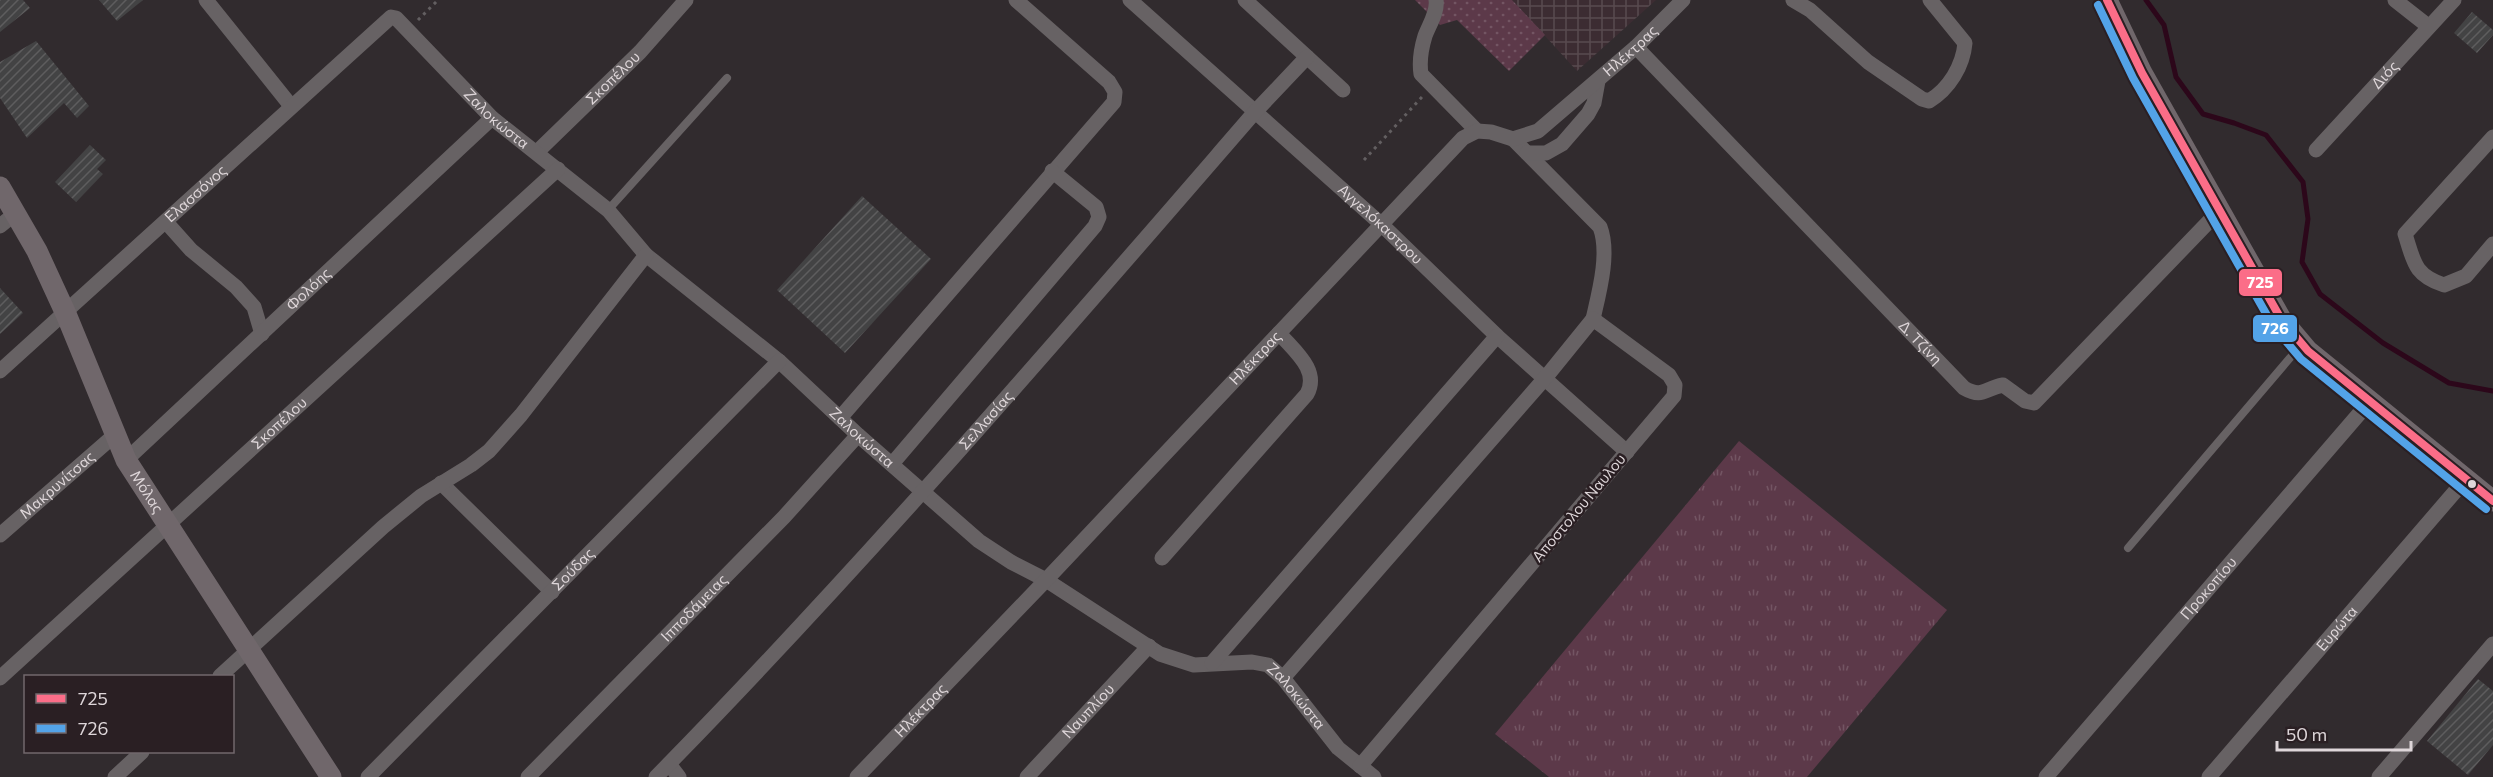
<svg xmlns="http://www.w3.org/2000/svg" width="2493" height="777" font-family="Commissioner,sans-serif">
<defs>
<pattern id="industrial-grid" width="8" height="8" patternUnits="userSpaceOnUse" patternTransform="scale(1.5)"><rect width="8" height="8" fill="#3c2c32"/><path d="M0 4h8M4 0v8" fill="none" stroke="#584a4f"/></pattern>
<pattern id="grass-dots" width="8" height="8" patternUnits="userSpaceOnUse" patternTransform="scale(1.5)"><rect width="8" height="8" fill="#5c3949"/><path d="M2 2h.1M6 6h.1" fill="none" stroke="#735563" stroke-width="1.8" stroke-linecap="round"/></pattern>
<pattern id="park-tufts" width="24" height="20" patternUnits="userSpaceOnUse" patternTransform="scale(1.5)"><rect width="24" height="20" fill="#5c3949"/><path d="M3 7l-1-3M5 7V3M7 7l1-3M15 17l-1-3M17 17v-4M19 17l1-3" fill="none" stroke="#735563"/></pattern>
<pattern id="building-hatch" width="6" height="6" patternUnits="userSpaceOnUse" patternTransform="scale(1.5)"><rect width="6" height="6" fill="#434344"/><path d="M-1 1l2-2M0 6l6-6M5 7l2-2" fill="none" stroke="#5e5d5e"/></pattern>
</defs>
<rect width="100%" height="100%" fill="#312b2e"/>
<polygon fill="url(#industrial-grid)" points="1512,0 1656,0 1577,71"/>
<polygon fill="url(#grass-dots)" points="1415,0 1512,0 1545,35 1509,71 1457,20 1440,25"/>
<polygon fill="url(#park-tufts)" points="1739,441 1947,610 1807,777 1549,777 1495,734"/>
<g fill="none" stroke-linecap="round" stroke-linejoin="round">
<polyline stroke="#2c071a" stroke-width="5" points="2146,0 2164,25 2176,77 2203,114 2234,123 2266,135 2303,182 2308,219 2302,262 2320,294 2383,343 2449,383 2493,391"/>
</g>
<g fill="url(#building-hatch)">
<polygon points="0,0 23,0 30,8 0,32"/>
<polygon points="99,0 143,0 117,21"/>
<polygon points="2472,12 2493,30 2493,35 2477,53 2454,33"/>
<polygon points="36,41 89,106 77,118 64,103 27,138 0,98 0,62"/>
<polygon points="90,145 106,160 97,169 103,174 76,202 55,182"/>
<polygon points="862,196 931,259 845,353 777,290"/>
<polygon points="0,288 23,313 0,334"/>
<polygon points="2478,679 2493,691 2493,745 2468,775 2427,741"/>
</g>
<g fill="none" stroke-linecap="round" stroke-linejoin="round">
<g stroke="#635f61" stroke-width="3" stroke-dasharray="3 4.5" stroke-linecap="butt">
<polyline points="418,20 438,0"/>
<polyline points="1364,160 1422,97"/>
</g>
<g stroke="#676264" stroke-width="8">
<polyline points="608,210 727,78"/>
<polyline points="2128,548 2301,345"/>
</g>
<g stroke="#676264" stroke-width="15">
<polyline points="206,0 291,106"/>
<path id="s1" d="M1130 0 1381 224 1497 336 1627 452"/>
<polyline points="1245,0 1343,90"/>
<path d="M1436 0C1438 12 1429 25 1425 36 1421 49 1419 61 1421 74L1477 131"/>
<path d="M1793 0 1810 10 1868 62 1922 99 1929 101C1949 89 1963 66 1965 43L1930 0"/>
<polyline points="2395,0 2428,26"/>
<path id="s2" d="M1636 47C1746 160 1854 275 1964 388 1983 399 1985 388 2003 385L2025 401 2034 403 2219 211"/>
<path d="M2493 137 2405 234C2414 262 2414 275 2444 285L2466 276 2493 244"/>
<path d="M1513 139 1600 227C1610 253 1599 293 1593 319"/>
<path id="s3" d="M2316 150 2454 0"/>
<path id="s4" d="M537 152 640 52 686 0"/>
<polyline points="1527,153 1546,153 1562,144 1588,114 1594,103 1598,81"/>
<polyline points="166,222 191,250 236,287 254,307 262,334"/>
<polyline points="0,226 16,213"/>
<path id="s5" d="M0 371 391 17 396 18 492 118 608 210 646 255 779 361 858 435 979 541 1011 562 1046 580 1160 654 1194 665 1252 662 1268 665 1283 678 1338 748 1374 777"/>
<polyline points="840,418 1114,102 1115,92 1109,82 1016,0"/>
<path id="s6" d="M126 460 492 118"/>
<polyline points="892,464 1095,226 1099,217 1096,207 1052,171"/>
<polyline points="441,483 552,592"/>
<path id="s7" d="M0 535 116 434"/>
<path d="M1162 558 1307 394C1320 370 1294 351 1279 333"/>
<polyline points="1212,663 1497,336"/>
<polyline points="220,676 383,527 421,496 471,465 489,451 521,415 646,255"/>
<path id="s8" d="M0 678 558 169"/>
<polyline points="1283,678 1546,377 1593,319 1669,375 1675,385 1674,396 1360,766"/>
<polyline points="669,764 679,777"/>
<polyline points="115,777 142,752"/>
<path id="s9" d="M368 777 779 361"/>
<path id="s10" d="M528 777 784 517 858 435"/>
<path id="s11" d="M656 777C865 564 1059 338 1254 113L1307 57"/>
<path id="s12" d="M857 777 1046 580 1463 138 1477 131 1491 132 1513 139 1538 131 1636 47 1683 0"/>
<path id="s13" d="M1027 777 1149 646"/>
<path id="s14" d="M2046 777 2371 400"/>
<path id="s15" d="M2209 777 2465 480"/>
<polyline points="2379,777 2493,644"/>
</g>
<g stroke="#70676b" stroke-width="21">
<polyline points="2107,0 2142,73 2281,319 2308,351 2493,501"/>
<path id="s16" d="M0 187 37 251 66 314 126 460 331 777"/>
</g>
<defs>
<polyline id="bus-1" points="2107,0 2142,73 2281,319 2308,351 2493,501"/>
<polyline id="bus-2" points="2098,5 2133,78 2273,326 2301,359 2486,509"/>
</defs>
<use href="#bus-1" stroke="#2a1f23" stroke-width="12"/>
<use href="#bus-2" stroke="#2a1f23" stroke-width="12"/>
<use href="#bus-1" stroke="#fb6d88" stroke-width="8"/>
<use href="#bus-2" stroke="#53a3e8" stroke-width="8"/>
</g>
<circle fill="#ded6d9" stroke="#2a1f23" stroke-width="2" cx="2472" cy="484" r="5"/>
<g text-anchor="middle" stroke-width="5" stroke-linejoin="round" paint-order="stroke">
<g font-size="15" fill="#ded6d9" stroke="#2a1f23">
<text dy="5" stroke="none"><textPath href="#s12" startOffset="1082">Ηλέκτρας</textPath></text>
<text dy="5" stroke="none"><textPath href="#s3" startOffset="102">Διός</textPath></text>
<text dy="5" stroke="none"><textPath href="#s4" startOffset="106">Σκοπέλου</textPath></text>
<text dy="5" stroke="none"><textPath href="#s5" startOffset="675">Ζαλοκώστα</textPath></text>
<text dy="5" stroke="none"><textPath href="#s5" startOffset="264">Ελασσόνος</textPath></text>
<text dy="5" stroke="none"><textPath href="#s1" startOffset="336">Αγγελόκαστρου</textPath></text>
<text dy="5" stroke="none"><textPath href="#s6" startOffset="250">Φολόης</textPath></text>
<text dy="5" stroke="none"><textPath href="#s2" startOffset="410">Δ. Τζίνη</textPath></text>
<text dy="5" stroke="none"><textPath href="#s12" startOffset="578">Ηλέκτρας</textPath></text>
<text dy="5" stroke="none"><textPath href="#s11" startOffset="486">Σελλασίας</textPath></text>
<text dy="5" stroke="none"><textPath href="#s8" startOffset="378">Σκοπέλου</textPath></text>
<text dy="5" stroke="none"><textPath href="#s5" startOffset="1161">Ζαλοκώστα</textPath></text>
<text dy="5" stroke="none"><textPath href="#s7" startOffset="76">Μακρυνίτσας</textPath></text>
<text dy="5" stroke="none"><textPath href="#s16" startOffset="339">Μόλας</textPath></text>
<text transform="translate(1579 508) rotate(-50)" y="5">Αποστολου Ναυλου</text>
<text dy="5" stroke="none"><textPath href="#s9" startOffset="292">Σούδας</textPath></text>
<text dy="5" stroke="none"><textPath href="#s14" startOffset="249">Προκοπίου</textPath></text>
<text dy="5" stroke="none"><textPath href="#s10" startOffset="237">Ιπποδάμειας</textPath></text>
<text dy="5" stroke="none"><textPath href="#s15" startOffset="196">Ευρώτα</textPath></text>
<text dy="5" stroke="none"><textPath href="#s5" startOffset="1683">Ζαλοκώστα</textPath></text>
<text dy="5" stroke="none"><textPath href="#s12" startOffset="92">Ηλέκτρας</textPath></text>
<text dy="5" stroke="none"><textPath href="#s13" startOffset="90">Ναυπλίου</textPath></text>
</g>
</g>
<g stroke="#2a1f23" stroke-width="2">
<rect x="2238" y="268" width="45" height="29" rx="6" fill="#fb6d88"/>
<rect x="2252" y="314" width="46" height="29" rx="6" fill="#53a3e8"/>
</g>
<g font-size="16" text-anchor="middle" font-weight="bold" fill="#fff">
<text x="2260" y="288">725</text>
<text x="2275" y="334">726</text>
</g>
<rect x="24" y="675" width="210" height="78" fill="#2a1f23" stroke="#72686c" stroke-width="1.5"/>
<rect x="36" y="694" width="30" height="9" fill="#fb6d88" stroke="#72686c" stroke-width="1.5"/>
<text x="78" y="705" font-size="18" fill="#ded6d9">725</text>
<rect x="36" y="724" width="30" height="9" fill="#53a3e8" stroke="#72686c" stroke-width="1.5"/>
<text x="78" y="735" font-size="18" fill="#ded6d9">726</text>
<path d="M2277 741v9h134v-9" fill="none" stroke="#ded6d9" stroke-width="3"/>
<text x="2286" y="741" font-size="18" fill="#ded6d9" stroke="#2a1f23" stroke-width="4.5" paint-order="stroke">50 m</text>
</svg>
